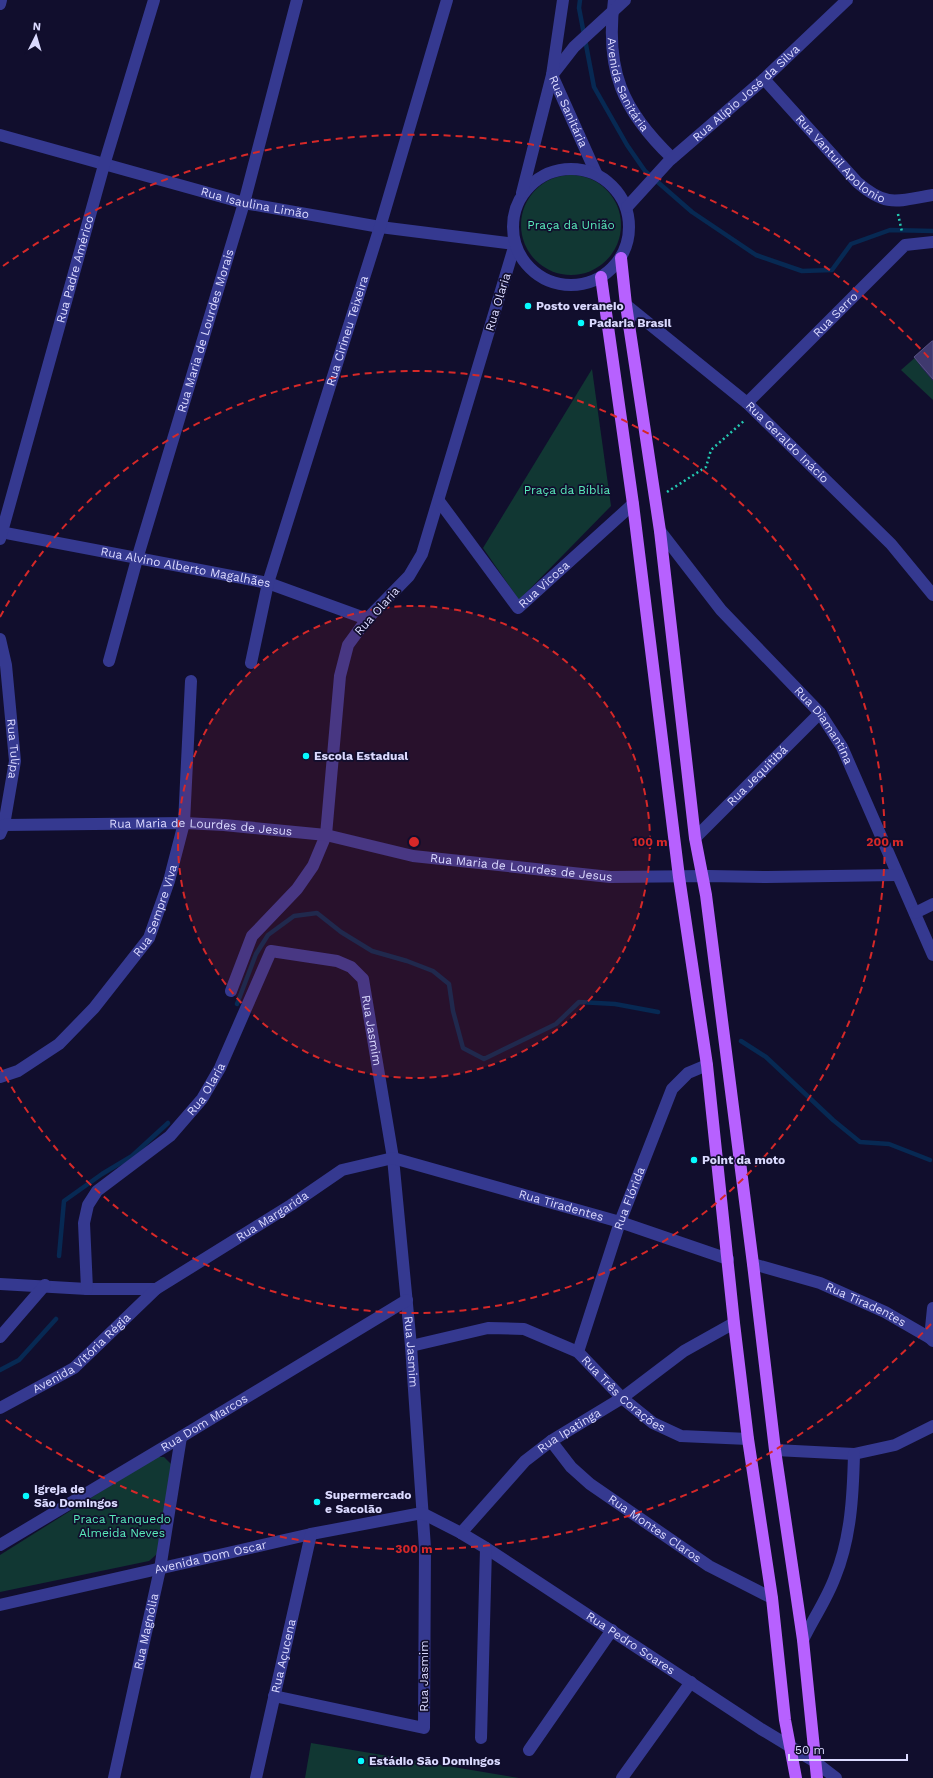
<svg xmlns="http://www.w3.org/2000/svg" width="933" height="1778" font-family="'Work Sans',sans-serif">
<rect width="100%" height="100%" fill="#110e2d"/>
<g fill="#113733">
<circle cx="571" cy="225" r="50"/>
<polygon points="933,342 933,400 901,370"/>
<polygon points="592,369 611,506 519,600 483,548"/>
<polygon points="156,1457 164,1457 172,1465 157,1554 149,1561 0,1592 0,1555"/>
<polygon points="311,1743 519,1778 305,1778"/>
</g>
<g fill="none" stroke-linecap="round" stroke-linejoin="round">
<g stroke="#072953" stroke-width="4.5">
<polyline points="580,0 579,8 594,87 627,145 645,171 692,212 756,255 802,271 832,270 851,244 890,230 933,231"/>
<polyline points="237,1004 256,954 268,935 294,916 317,913 341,932 372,951 407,961 433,971 449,984 453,1011 463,1048 484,1059 556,1024 579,1002 615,1004 658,1012"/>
<polyline points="741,1041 766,1057 833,1120 860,1142 889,1144 930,1160"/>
<polyline points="59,1256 64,1201 102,1174 132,1156 168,1123"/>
<polyline points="0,1370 19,1360 56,1319"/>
</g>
<g stroke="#24cab2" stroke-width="2.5" stroke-dasharray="2 3" stroke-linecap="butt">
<polyline points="898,214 902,232"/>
<polyline points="667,492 706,467 711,450 745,420"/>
</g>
<g stroke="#353990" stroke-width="12">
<path id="s1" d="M614 0C605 70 622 110 672 158"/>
<polyline points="0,4 1,0"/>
<polyline points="553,74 574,47 625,0"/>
<path id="s2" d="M552 75 596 173"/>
<path id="s3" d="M764 79 857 182C887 208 897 201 933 195"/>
<path id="s4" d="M0 135 244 203 380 227 515 244 422 554 409 576 367 619 348 645 340 676 326 835 313 866 297 889 252 936 231 991"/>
<circle cx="571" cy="227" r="58"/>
<polyline points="522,193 552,75 563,0"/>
<path id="s5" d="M627 207 669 161 764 79 847 0"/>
<path id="s6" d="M626 305 747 403 891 544 933 595"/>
<path id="s7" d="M747 403 905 245 933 242"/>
<path id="s8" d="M439 501 518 608 633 504"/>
<path id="s9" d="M660 531 721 610 820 713 842 747 933 955"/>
<path id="s10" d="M0 532 268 583 367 619"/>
<path id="s11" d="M0 539 104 165 154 0"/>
<path id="s12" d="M0 639 6 665 15 761 4 825 0 834"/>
<path id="s13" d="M109 661 137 559 244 203 297 0"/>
<path id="s14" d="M251 663 268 583 380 227 447 0"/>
<path id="s15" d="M4 825 184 823 224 825 326 835 413 856 610 877 708 876 767 877 897 875"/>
<path id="s16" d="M695 838 820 713"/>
<polyline points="915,913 933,904"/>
<path id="s17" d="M0 1077 18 1071 59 1044 94 1008 149 938 169 881 184 823 191 681"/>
<path id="s18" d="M753 1264 820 1283 885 1312 930 1338"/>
<polyline points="0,1284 87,1289 156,1289"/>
<path id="s19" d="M87 1289 84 1223 88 1205 97 1191 170 1136 202 1099 220 1068 271 951 337 961 351 967 363 979 393 1158 411 1346 425 1548 424 1728 274 1696"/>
<polyline points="933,1308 930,1338 933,1341"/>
<polyline points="0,1337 45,1285"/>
<path id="s20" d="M411 1346 488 1328 524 1329 578 1352 622 1398 653 1423 681 1436 748 1439"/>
<path id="s21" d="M578 1352 620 1222 672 1089 688 1073 707 1065"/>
<path id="s22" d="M0 1408 74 1368 156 1289 291 1205 342 1170 393 1158 620 1222 728 1259"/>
<path id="s23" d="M551 1441 571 1467 590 1484 709 1566 772 1598"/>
<polyline points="775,1450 854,1454 895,1445 933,1426"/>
<path id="s24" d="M461 1533 525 1461 551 1441 622 1398 684 1351 734 1323"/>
<path id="s25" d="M0 1545 181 1437 407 1300"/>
<path id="s26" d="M0 1605 311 1534 422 1513 461 1533 486 1548 761 1729 814 1761 836 1778"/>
<path d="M803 1640C813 1619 827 1599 835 1577 851 1538 853 1495 854 1454"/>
<polyline points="481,1738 486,1548"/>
<polyline points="529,1750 612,1630"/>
<path id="s27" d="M114 1778 160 1569 181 1437"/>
<path id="s28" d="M256 1778 311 1534"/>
<polyline points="622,1778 691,1682"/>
</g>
<g stroke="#b761ff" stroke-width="12">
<polyline points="621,258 626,305 660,531 695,838 706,895 753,1264 775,1450 803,1640 817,1778"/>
<polyline points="601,277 633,504 679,877 707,1065 734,1323 748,1439 772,1598 785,1720 796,1778"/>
</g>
</g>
<polygon fill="#2c265c" points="933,341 933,381 921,367 914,357"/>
<polygon fill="#3f396e" stroke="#575284" points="932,341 933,341 933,379 914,357"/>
<circle cx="414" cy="842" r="236" fill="#d62828" fill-opacity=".12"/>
<g fill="none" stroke="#d62828" stroke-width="2" stroke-dasharray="7 5">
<circle cx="414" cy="842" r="236"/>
<path d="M0 617A471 471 0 1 1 0 1067"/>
<path d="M931 1324A707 707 0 0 1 3 1418M3 266A707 707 0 0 1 931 360"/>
</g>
<g fill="#06fbff" stroke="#110e2d" stroke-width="1.5">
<circle cx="528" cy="306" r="4"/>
<circle cx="581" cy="323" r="4"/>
<circle cx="306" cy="756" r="4"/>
<circle cx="694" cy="1160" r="4"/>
<circle cx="26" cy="1496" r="4"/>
<circle cx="317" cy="1502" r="4"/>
<circle cx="361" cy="1761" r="4"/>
</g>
<g text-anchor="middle" stroke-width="3.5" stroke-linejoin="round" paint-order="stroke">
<g font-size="12" fill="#dbdaff" stroke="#110e2d">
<text dy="4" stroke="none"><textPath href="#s1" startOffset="88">Avenida Sanitária</textPath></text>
<text dy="4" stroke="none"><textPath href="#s5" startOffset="165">Rua Alípio José da Silva</textPath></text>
<text dy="4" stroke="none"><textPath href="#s2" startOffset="40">Rua Sanitária</textPath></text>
<text dy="4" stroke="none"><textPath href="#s3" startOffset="111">Rua Vantuil Apolonio</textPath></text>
<text dy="4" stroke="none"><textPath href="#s4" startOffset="264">Rua Isaulina Limão</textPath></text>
<text dy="4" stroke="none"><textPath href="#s11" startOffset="280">Rua Padre Américo</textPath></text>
<text transform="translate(498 302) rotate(-73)" y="4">Rua Olaria</text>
<text dy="4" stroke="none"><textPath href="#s7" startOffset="125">Rua Serro</textPath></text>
<text dy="4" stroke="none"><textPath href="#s13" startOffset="344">Rua Maria de Lourdes Morais</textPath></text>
<text dy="4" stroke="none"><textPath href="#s14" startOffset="346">Rua Cirineu Teixeira</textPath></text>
<text dy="4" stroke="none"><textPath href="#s6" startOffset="212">Rua Geraldo Inácio</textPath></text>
<text dy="4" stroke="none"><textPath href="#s10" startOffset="189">Rua Alvino Alberto Magalhães</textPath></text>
<text dy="4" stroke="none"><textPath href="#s8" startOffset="168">Rua Vicosa</textPath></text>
<text transform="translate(377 611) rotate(-48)" y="4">Rua Olaria</text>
<text dy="4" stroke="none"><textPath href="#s9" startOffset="255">Rua Diamantina</textPath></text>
<text dy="4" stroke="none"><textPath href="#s12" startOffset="111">Rua Tulipa</textPath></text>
<text dy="4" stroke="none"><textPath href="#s16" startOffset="88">Rua Jequitibá</textPath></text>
<text dy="4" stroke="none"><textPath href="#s15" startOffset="197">Rua Maria de Lourdes de Jesus</textPath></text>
<text dy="4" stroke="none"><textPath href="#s15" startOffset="521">Rua Maria de Lourdes de Jesus</textPath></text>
<text dy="4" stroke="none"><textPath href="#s17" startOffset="235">Rua Sempre Viva</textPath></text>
<text dy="4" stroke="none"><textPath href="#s19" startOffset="556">Rua Jasmim</textPath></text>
<text dy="4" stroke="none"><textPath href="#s19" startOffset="252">Rua Olaria</textPath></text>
<text dy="4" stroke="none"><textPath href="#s21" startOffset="162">Rua Flórida</textPath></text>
<text dy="4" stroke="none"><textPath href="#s22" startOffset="646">Rua Tiradentes</textPath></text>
<text dy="4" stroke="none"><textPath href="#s22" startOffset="335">Rua Margarida</textPath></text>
<text dy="4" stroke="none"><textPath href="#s18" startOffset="120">Rua Tiradentes</textPath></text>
<text dy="4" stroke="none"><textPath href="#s22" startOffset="99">Avenida Vitória Régia</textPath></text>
<text dy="4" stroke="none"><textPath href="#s19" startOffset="880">Rua Jasmim</textPath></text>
<text dy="4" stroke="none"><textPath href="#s20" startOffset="236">Rua Três Corações</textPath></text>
<text dy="4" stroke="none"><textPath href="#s25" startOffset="238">Rua Dom Marcos</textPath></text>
<text dy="4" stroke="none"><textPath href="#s24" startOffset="150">Rua Ipatinga</textPath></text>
<text dy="4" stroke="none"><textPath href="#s23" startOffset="137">Rua Montes Claros</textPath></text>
<text dy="4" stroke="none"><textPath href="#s26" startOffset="216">Avenida Dom Oscar</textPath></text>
<text dy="4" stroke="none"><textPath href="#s27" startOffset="150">Rua Magnólia</textPath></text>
<text dy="4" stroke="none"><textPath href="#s26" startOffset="678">Rua Pedro Soares</textPath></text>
<text dy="4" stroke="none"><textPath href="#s28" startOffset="125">Rua Açucena</textPath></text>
<text transform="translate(424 1676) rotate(-90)" y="4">Rua Jasmim</text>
</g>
<g font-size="12" fill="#59ecbb" stroke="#110e2d">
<text x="571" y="229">Praça da União</text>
<text x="567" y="494">Praça da Bíblia</text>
<text x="122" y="1523">Praca Tranquedo<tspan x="122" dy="14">Almeida Neves</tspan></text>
</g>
<g font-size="12" font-weight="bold" fill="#dbdaff" stroke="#110e2d" text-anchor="start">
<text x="536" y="310">Posto veraneio</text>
<text x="589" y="327">Padaria Brasil</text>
<text x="314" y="760">Escola Estadual</text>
<text x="702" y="1164">Point da moto</text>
<text x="34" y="1493">Igreja de<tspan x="34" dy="14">São Domingos</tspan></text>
<text x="325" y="1499">Supermercado<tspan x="325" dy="14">e Sacolão</tspan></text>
<text x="369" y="1765">Estádio São Domingos</text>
</g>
</g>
<circle cx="414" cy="842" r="6" fill="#d62828" stroke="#110e2d" stroke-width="2"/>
<g font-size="12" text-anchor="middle" font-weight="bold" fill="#d62828" stroke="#110e2d" stroke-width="3.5" stroke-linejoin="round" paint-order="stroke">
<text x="650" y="846">100 m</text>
<text x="885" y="846">200 m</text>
<text x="414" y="1553">300 m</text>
</g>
<g transform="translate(36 36) rotate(5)" stroke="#110e2d" stroke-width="3" paint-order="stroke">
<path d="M0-3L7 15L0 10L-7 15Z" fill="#dbdaff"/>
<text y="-6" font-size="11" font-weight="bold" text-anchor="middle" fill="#dbdaff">N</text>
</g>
<path d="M789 1754v6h118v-6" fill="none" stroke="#dbdaff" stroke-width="2"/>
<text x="795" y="1754" font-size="12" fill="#dbdaff" stroke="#110e2d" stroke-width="3" paint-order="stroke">50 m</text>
</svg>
